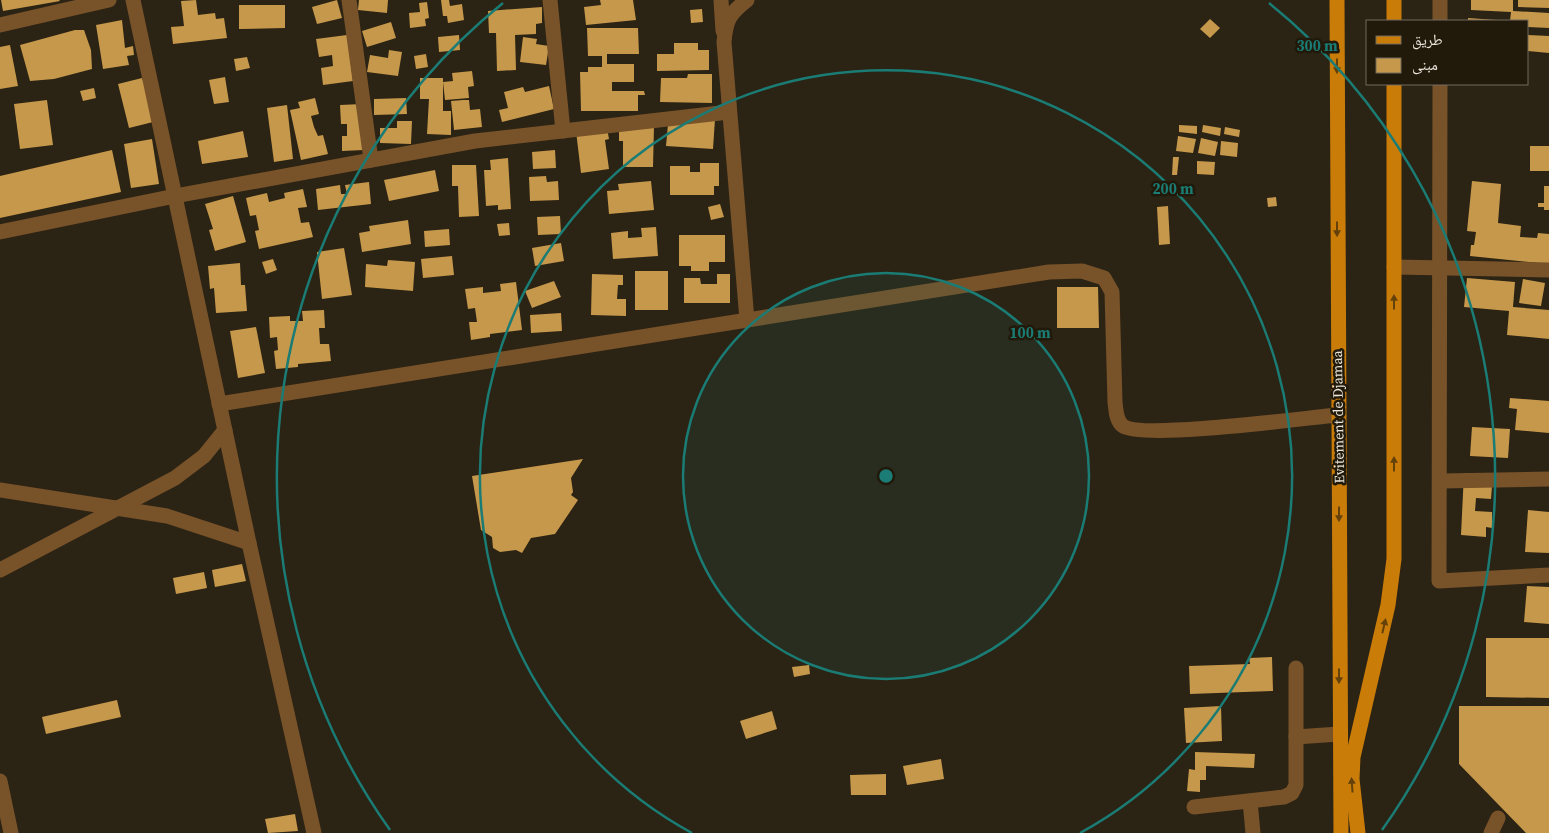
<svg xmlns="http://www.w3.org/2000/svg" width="1549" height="833" font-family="'Source Serif 4','Noto Naskh Arabic',serif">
<rect width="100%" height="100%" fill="#2b2314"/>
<g fill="#c6984b">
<polygon points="1,0 59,0 60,1 3,11"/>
<polygon points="196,0 198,15 215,13 216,19 224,18 227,38 173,44 171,27 184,26 181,1"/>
<polygon points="337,0 342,18 317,24 312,7"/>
<polygon points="359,0 388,0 387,13 358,10"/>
<polygon points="441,0 449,0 450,6 462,4 464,20 448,23 447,16 443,16"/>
<polygon points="600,0 633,0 636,20 586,25 584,7 601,5"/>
<polygon points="1471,0 1513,0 1513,11 1549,13 1549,28 1528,27 1528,21 1510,21 1511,12 1471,10"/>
<polygon points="1518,0 1549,0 1549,8 1518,7"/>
<polygon points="427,2 429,18 425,19 426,26 410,28 409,13 420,12 419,3"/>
<polygon points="239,5 285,5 285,28 239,29"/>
<polygon points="542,7 542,23 536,24 536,34 515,35 516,70 497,71 496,33 489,33 488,11"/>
<polygon points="702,9 703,22 691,23 690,10"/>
<polygon points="1468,18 1497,20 1497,21 1468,21"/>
<polygon points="1210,19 1220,28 1210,38 1200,29"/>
<polygon points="122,20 125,48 133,46 134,55 127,56 129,65 103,69 96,25"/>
<polygon points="391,22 396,38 367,47 362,31"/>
<polygon points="587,28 638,28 639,54 607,54 607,64 634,64 634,82 612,82 612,91 644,91 645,95 638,95 638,111 581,111 580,72 588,72 588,67 602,67 602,56 588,56"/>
<polygon points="75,30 84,30 91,50 92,69 54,79 30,81 20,45"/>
<polygon points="347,35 353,81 323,85 321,68 333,66 332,55 319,57 316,39"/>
<polygon points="459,35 460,50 439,52 438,37"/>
<polygon points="1528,35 1549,36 1549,53 1528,51"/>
<polygon points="523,37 537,39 536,44 549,46 546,65 520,62"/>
<polygon points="674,43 698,43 698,50 709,50 709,70 657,71 657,54 674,54"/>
<polygon points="10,45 18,86 0,89 0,47"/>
<polygon points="389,50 402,52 398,76 367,72 370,55 388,58"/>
<polygon points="426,54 428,67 416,69 414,56"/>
<polygon points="247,57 250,68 236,71 234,59"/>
<polygon points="472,71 474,86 468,87 469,98 445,100 443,82 453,81 452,73"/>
<polygon points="688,74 712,74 712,103 660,102 661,78 687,78"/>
<polygon points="225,77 229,102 214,104 209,80"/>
<polygon points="142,78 157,121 129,128 118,84"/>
<polygon points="420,78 443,78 443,111 451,111 451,135 427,134 429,99 420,99"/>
<polygon points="549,86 554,109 502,122 499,110 508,108 504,92 523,87 525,92"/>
<polygon points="94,88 96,98 83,101 80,91"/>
<polygon points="315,98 319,114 311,116 314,127 318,136 323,135 328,154 301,160 290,110 300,108 298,102"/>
<polygon points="406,98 407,114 374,115 374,99"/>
<polygon points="47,100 53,145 20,149 14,104"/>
<polygon points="463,100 469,100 470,110 480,109 482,127 454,130 451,101"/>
<polygon points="362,104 364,150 342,151 342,136 347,136 347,124 341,124 340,105"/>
<polygon points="287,105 293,159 274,162 267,108"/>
<polygon points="715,119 713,149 666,146 668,124"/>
<polygon points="397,121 412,121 411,144 380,143 380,128 397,128"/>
<polygon points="1179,125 1197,126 1197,134 1179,132"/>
<polygon points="1203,125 1221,128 1220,136 1202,132"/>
<polygon points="619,126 654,126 653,167 623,167 623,141 619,141"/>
<polygon points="1225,127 1240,130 1239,137 1224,134"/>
<polygon points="607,128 609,139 605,140 609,169 581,173 576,131"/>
<polygon points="243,131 248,157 202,164 198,141"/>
<polygon points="1178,136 1196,139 1193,153 1176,151"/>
<polygon points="1201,138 1218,142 1215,156 1198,153"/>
<polygon points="152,139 159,184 131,188 124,144"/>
<polygon points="1221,141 1238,143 1237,157 1220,155"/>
<rect x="1530" y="146" width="19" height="25"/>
<polygon points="112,150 121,192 0,218 0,176"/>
<polygon points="555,150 556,168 533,169 532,152"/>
<polygon points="1173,157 1179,157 1177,175 1172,175"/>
<polygon points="508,158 511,209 498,210 498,205 486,206 484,170 491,170 490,160"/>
<polygon points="1197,161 1215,162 1214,175 1197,174"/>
<polygon points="700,163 719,163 719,186 714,186 714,195 670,195 670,166 690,166 690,172 700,172"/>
<polygon points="452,165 476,165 479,216 459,217 458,186 452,186"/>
<polygon points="435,170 439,191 389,201 384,180"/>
<polygon points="546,176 547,182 558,181 559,200 530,201 529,177"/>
<polygon points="651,181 654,210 609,214 607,191 619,190 618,184"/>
<polygon points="1472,181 1501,184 1498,223 1521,226 1520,237 1537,238 1538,233 1549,234 1549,264 1470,256 1471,245 1474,245 1476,232 1467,231"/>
<polygon points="369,182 371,204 318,210 316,189 340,185 341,194 347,194 345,185"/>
<polygon points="1544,186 1549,186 1549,210 1544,210 1544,207 1538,207 1538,203 1544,203"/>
<polygon points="303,189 307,207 298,208 301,223 309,222 313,237 259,249 255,231 259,230 256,215 250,216 246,198 267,193 269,202 285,198 284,193"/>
<polygon points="233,196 246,242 215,251 209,230 213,229 205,204"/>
<polygon points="1276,197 1277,206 1268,207 1267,198"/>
<polygon points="720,204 724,217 711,220 708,207"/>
<polygon points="1168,206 1170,244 1159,245 1157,207"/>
<polygon points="560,216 561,234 538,235 537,217"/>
<polygon points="408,220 411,244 362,252 359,233 370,231 369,226"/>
<polygon points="509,223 510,235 499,236 497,224"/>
<polygon points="656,227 658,256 613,259 611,233 628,231 628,238 642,237 641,228"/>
<polygon points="449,229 450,245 425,247 424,231"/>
<polygon points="679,235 725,235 725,262 709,262 709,271 691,271 691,266 679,266"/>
<polygon points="561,243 564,261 535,266 532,248"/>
<polygon points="344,248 352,295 322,299 317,252"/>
<polygon points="452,256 454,275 423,278 421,259"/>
<polygon points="273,259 277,270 266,274 262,262"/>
<polygon points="388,260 415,262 413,291 365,287 366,264 387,266"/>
<polygon points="240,263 241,285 245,285 247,311 216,313 214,288 210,289 208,266"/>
<rect x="635" y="271" width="33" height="39"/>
<polygon points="592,274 623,275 623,285 618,285 617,299 626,299 626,316 591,315"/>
<polygon points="717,274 730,274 730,303 684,303 684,278 700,278 701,284 717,284"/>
<polygon points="1467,278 1515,282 1513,307 1549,310 1549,339 1507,335 1509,311 1464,307"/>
<polygon points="1523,279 1545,283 1541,306 1519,303"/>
<polygon points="554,281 561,297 532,308 525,291"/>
<polygon points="516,282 522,330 490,334 490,337 471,340 469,322 477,322 475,308 468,309 465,289 483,287 483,293 501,291 500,284"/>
<polygon points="1057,287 1098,287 1099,328 1057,328"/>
<polygon points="324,310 325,328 319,328 320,344 329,344 331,361 298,364 298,367 276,369 274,351 278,350 277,337 270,338 269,317 290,316 290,321 303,321 302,311"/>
<polygon points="561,313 562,331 531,333 530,315"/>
<polygon points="256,327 265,373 238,378 230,331"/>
<polygon points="1510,398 1549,401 1549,433 1515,430 1517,409 1509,408"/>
<polygon points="1472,427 1510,429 1508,458 1470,456"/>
<polygon points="583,459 571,478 573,492 571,495 578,500 555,534 531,538 522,553 516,550 500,552 493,548 492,537 481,530 472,476"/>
<polygon points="1464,473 1493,474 1491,499 1476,498 1475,511 1492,512 1492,528 1486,527 1486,537 1461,535"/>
<polygon points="1528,510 1549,512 1549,553 1525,552"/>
<polygon points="242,564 246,581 215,587 212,570"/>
<polygon points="204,572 207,588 176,594 173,578"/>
<polygon points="1527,586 1549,587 1549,624 1524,622"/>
<polygon points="1486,638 1549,638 1549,698 1486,697"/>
<polygon points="1272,657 1273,691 1190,694 1189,666 1250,664 1249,658"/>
<polygon points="809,665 810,674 794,677 792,667"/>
<polygon points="117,700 121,717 46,734 42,717"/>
<polygon points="1221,706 1222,741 1186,743 1184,708"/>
<polygon points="1459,706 1549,706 1549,833 1526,833 1459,764"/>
<polygon points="772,711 777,729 746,739 740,721"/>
<polygon points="1195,752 1255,754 1254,768 1206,766 1206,780 1200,780 1200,792 1187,791 1189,769 1195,770"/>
<polygon points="941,759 944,779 907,785 903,766"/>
<polygon points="886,774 886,795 851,795 850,775"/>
<polygon points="295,814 298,831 268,833 265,819"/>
</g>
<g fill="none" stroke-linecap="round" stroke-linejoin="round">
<g stroke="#785229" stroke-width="15">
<polyline points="133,0 249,543 314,833"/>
<polyline points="349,0 371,160"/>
<polyline points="550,0 563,131"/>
<polyline points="721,0 723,31"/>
<path d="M747 0C729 14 726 20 724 42L747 320"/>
<polyline points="1440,21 1440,0"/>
<polyline points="0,25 109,0"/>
<polyline points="1440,84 1439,581 1549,575"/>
<polyline points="0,232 175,196 475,141 729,112"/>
<polyline points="1394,267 1549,270"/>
<path d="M219 404 1049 272 1082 271 1104 278 1112 292 1115 402C1116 410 1116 421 1123 426 1143 440 1304 418 1337 415"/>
<polyline points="1441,481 1549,479"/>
<polyline points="0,490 167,516 249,543"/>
<polyline points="0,570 175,478 204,456 225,430"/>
<polyline points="1296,737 1339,734"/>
<polyline points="0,781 11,833"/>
<polyline points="1250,801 1253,833"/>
<polyline points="1194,807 1284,797 1292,793 1296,785 1296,668"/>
<polyline points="1491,833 1498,818"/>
</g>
<g stroke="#ca7c09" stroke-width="15">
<polyline points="1337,0 1341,833"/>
<polyline points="1394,0 1394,21"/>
<polyline points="1358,833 1352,779 1353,757 1388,605 1394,559 1394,84"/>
</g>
</g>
<defs><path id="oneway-solid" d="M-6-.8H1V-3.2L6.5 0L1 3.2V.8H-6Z" transform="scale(1.25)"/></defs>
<g fill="#65410a">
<use href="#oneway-solid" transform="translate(1337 66) rotate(90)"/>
<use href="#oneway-solid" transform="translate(1337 229) rotate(90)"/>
<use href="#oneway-solid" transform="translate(1394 302) rotate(-90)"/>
<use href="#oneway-solid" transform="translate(1394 464) rotate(-90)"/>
<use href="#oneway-solid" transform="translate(1339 514) rotate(90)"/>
<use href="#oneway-solid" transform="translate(1384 626) rotate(-77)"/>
<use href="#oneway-solid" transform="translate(1339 676) rotate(90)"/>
<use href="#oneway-solid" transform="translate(1352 785) rotate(-94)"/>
</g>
<circle cx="886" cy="476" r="203" fill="#1a7c74" fill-opacity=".12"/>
<g fill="none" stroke="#1a7c74" stroke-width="2.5">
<circle cx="886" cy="476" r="203"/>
<path d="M692 833A406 406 0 1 1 1080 833"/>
<path d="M390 830A609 609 0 0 1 503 3M1269 3A609 609 0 0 1 1382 830"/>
</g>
<g text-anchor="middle" stroke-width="5" stroke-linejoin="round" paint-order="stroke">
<g font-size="14" fill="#ebe5dc" stroke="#211a0b">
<text transform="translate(1338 417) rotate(-91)" y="5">Evitement de Djamaa</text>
</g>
</g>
<circle cx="886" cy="476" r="8" fill="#1a7c74" stroke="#211a0b" stroke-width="2.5"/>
<g font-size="15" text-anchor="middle" font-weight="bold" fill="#1a7c74" stroke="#211a0b" stroke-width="5" stroke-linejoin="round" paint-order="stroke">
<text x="1317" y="51">300 m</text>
<text x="1173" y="194">200 m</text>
<text x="1030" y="338">100 m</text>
</g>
<rect x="1366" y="20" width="162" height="65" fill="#211a0b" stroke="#726b5f"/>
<rect x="1376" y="36" width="25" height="8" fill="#ca7c09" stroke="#726b5f"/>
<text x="1412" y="45" font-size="15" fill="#ebe5dc">طريق</text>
<rect x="1376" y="58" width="25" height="15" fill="#c6984b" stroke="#726b5f"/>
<text x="1412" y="70" font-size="15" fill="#ebe5dc">مبنى</text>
</svg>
